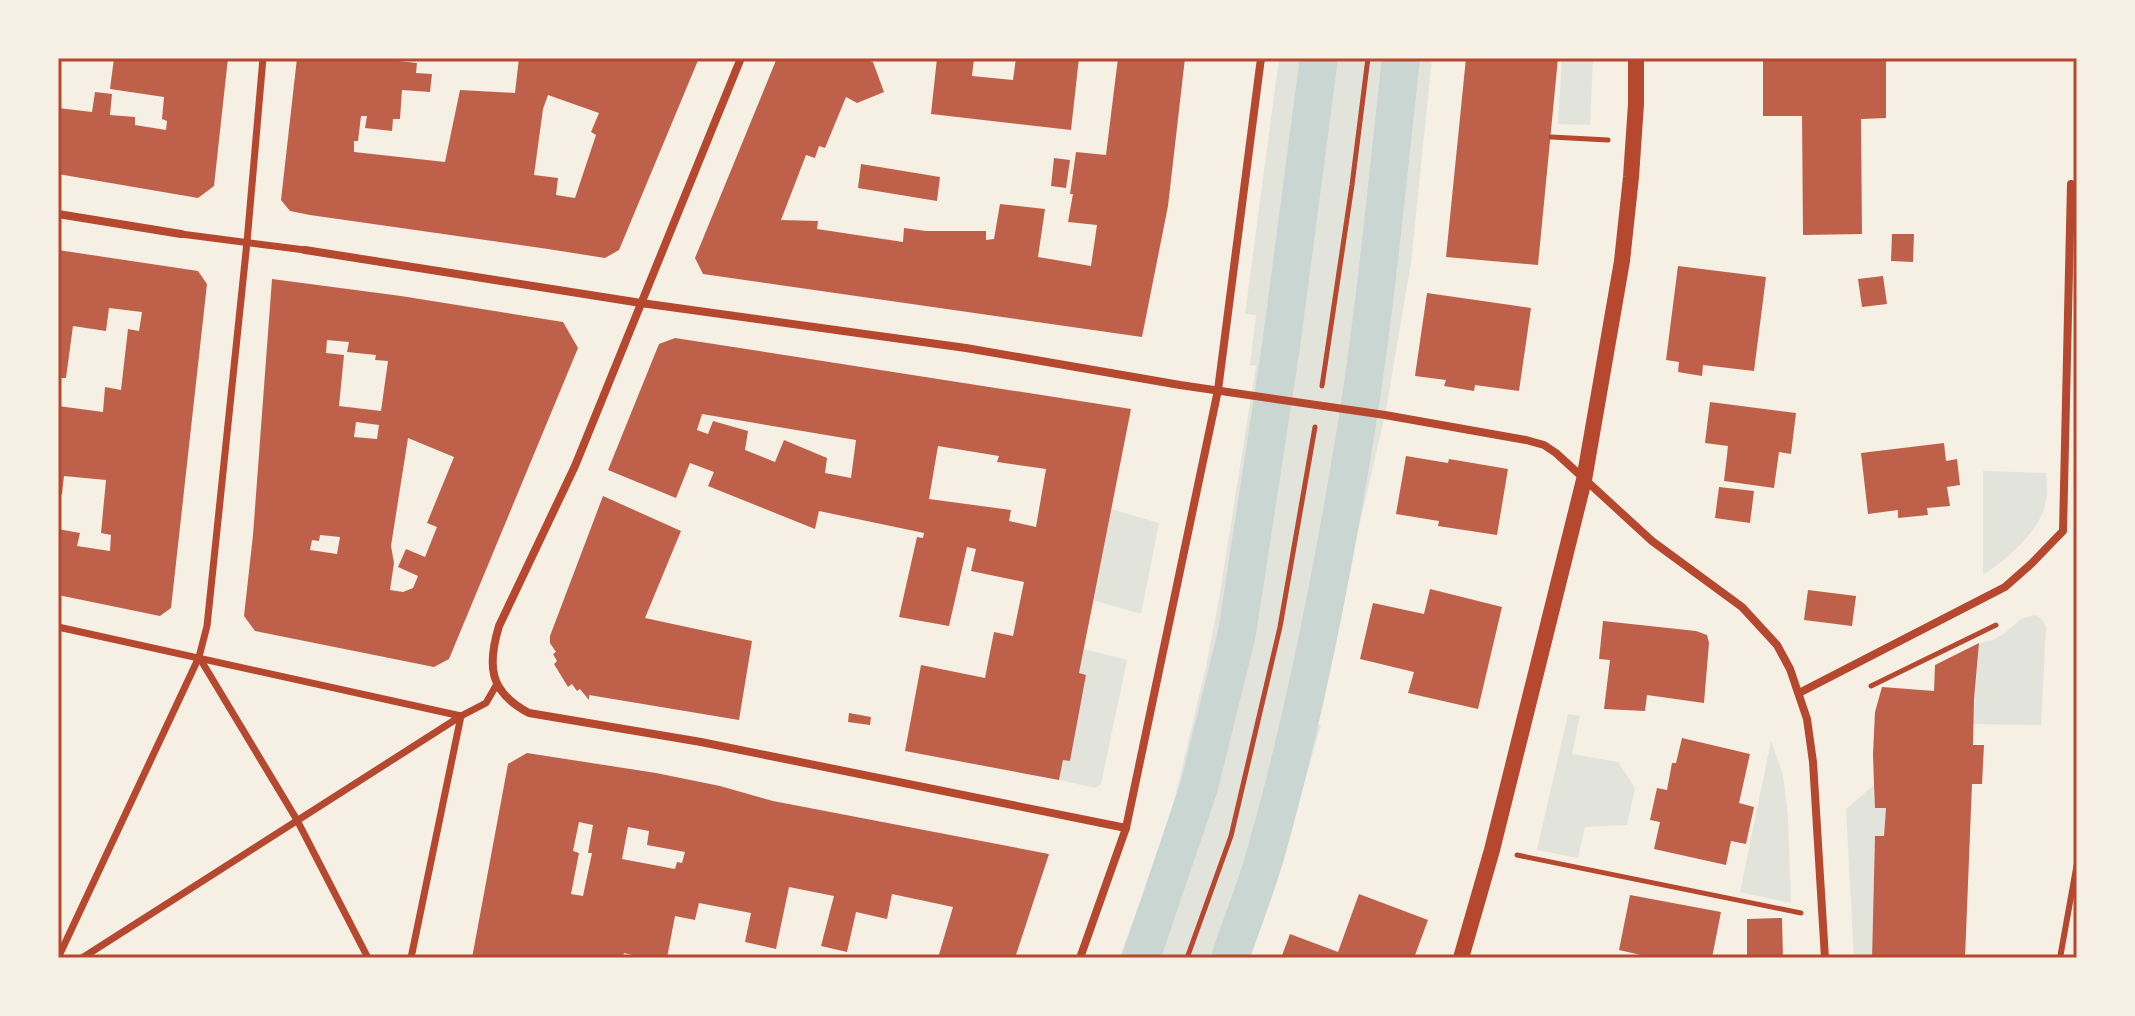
<svg xmlns="http://www.w3.org/2000/svg" width="2135" height="1016" font-family="'Space Grotesk',sans-serif">
<rect width="100%" height="100%" fill="#f6efe4"/>
<g fill="#e2e4dc">
<polygon points="1279,58 1432,58 1411,263 1385,415 1353,553 1316,724 1321,725 1272,893 1250,958 1119,958 1167,830 1206,667 1219,599 1256,366 1250,365 1256,315 1245,314"/>
<polygon points="1562,58 1593,58 1590,125 1558,124"/>
<path d="M1983 471 2046 473C2047 483 2048 495 2045 505 2039 532 2005 561 1983 575Z"/>
<polygon points="1111,509 1159,523 1141,614 1093,600"/>
<polygon points="2035,615 2042,619 2046,627 2041,725 1973,724 1979,643 1993,640 2005,633 2021,619"/>
<polygon points="1084,649 1127,660 1101,784 1095,788 1059,780 1063,760 1070,760 1086,676 1079,673"/>
<polygon points="1568,714 1580,716 1572,754 1618,762 1635,788 1627,825 1585,827 1578,858 1537,850"/>
<polygon points="1771,741 1783,775 1788,815 1791,903 1740,892"/>
<polygon points="1874,785 1875,807 1886,808 1884,836 1875,837 1872,958 1854,958 1846,809"/>
</g>
<g fill="none" stroke-linecap="round" stroke-linejoin="round">
<g stroke="#c9d6d2" stroke-width="38">
<polyline points="1141,958 1199,787 1237,633 1281,346 1319,58"/>
<path d="M1230 958C1242 922 1257 886 1267 849 1303 722 1329 590 1351 460 1374 327 1386 192 1401 58"/>
</g>
</g>
<g fill="#bf614a" fill-rule="evenodd">
<polygon points="114,58 148,61 148,58 228,58 214,186 198,198 58,174 58,108 92,112 95,92 112,94 110,115 135,117 135,125 166,130 167,121 162,119 164,97 110,89"/>
<path d="M297 58H370L417 63 416 73 432 74 430 92 402 90 400 119H393L392 131 365 128 367 116H361L358 141H354V152L445 162 460 90 515 93 519 58H699L619 250 605 258 548 249 310 215 290 211 281 200ZM548 95 599 113 591 132 596 135 575 198 556 195 558 178 534 175 543 109Z"/>
<polygon points="777,58 868,58 867,60 873,62 884,92 857,103 846,97 825,148 819,146 815,158 806,155 781,220 818,221 817,229 903,242 904,228 926,231 986,231 986,240 994,239 1000,204 1045,209 1038,257 1091,266 1097,225 1068,222 1073,194 1070,194 1076,152 1106,155 1118,58 1185,58 1168,206 1142,337 703,274 695,258"/>
<polygon points="937,58 974,58 972,76 1013,80 1016,58 1079,58 1071,130 931,114"/>
<polygon points="1466,58 1558,58 1538,265 1446,257"/>
<polygon points="1802,58 1886,60 1886,118 1861,119 1862,234 1803,235 1802,116 1763,116 1763,60 1802,60"/>
<polygon points="1054,158 1070,160 1066,188 1051,186"/>
<polygon points="861,164 940,177 937,201 858,188"/>
<polygon points="1892,234 1914,234 1913,262 1891,261"/>
<polygon points="58,250 198,271 207,284 171,608 160,616 58,595 58,529 80,533 77,546 110,551 111,535 101,533 106,480 64,476 62,494 58,494 58,406 103,412 105,387 121,390 128,329 139,331 142,312 109,308 106,331 73,326 66,378 58,378"/>
<polygon points="1678,266 1766,277 1754,371 1703,365 1702,376 1678,372 1679,362 1666,360"/>
<polygon points="1883,276 1887,304 1862,307 1858,279"/>
<path d="M272 279 401 296 563 322 578 348 449 659 434 667 255 631 244 616 253 535ZM327 340 349 342 347 352 376 355 375 360 388 361 381 411 339 406 344 355 326 353ZM356 422 379 425 377 439 354 437ZM408 438 454 457 427 523 437 527 425 557 406 549 398 567 418 576 413 588 403 592 390 590 394 563 391 546ZM320 535 340 537 337 554 310 550 312 540 319 541Z"/>
<polygon points="1427,293 1531,308 1519,391 1475,385 1474,391 1444,386 1446,380 1415,376"/>
<path d="M675 338 1131 409 1079 673 1086 675 1070 761 1063 760 1059 780 905 751 921 665 985 678 994 632 1013 636 1024 582 971 571 976 549 967 547 949 626 899 617 917 537 923 538 924 533 819 511 815 529 708 486 714 472 690 463 676 498 608 470 659 344ZM702 414 856 440 851 478 825 473 827 458 784 440 775 462 745 450 748 431 713 421 708 434 697 430ZM938 446 999 456 997 462 1046 469 1036 527 1009 521 1011 510 929 499Z"/>
<polygon points="1710,402 1796,413 1791,454 1779,452 1774,488 1724,481 1728,446 1705,443"/>
<polygon points="1944,443 1946,461 1957,459 1960,485 1947,487 1950,506 1927,508 1928,515 1898,518 1898,510 1868,514 1861,453"/>
<polygon points="1406,456 1448,463 1449,459 1508,469 1497,535 1438,526 1439,521 1396,514"/>
<polygon points="1719,487 1754,491 1750,523 1715,518"/>
<polygon points="603,496 681,531 645,618 752,641 739,720 589,695 589,700 580,689 577,691 572,684 568,687 554,664 557,661 553,654 556,652 550,643 550,636"/>
<polygon points="1430,589 1502,607 1478,709 1408,693 1414,672 1360,659 1373,603 1424,614"/>
<polygon points="1808,590 1856,596 1852,626 1804,620"/>
<polygon points="1603,621 1696,631 1707,635 1709,643 1704,703 1647,695 1645,711 1604,709 1610,660 1599,659"/>
<polygon points="1979,643 1974,700 1973,745 1984,745 1982,784 1972,784 1965,958 1872,958 1875,836 1884,836 1886,808 1875,808 1874,785 1873,754 1875,712 1882,687 1934,691 1935,665"/>
<polygon points="849,713 871,717 870,725 848,722"/>
<polygon points="1682,738 1750,754 1739,803 1754,807 1746,844 1731,841 1726,865 1654,849 1660,822 1650,820 1657,788 1667,790 1672,763 1676,763"/>
<path d="M527 753 656 773 720 786 773 801 1049 854 1015 958H938L953 907 892 894 887 919 856 912 847 952 821 946 834 896 789 887 776 949 745 942 751 913 699 903 695 920 675 916 667 958H645L624 953 623 958H472L508 764ZM579 822 593 825 588 853H592L583 896 571 894 579 853 573 851ZM628 827 649 831 647 845 685 852 682 863 677 862 675 869 622 859Z"/>
<polygon points="1359,894 1428,920 1414,958 1281,958 1290,934 1338,952"/>
<polygon points="1630,895 1721,912 1712,958 1640,958 1641,955 1619,950"/>
<polygon points="1782,918 1783,958 1747,958 1747,919"/>
</g>
<g fill="none" stroke-linecap="round" stroke-linejoin="round">
<g stroke="#b5482f" stroke-width="5">
<polyline points="1551,137 1608,140"/>
<polyline points="1322,386 1352,185 1368,58"/>
<polyline points="1871,686 1996,625"/>
<polyline points="1517,855 1801,913"/>
<polyline points="1187,958 1231,836 1280,627 1315,427"/>
</g>
<polyline stroke="#b5482f" stroke-width="6" points="2060,958 2077,863"/>
<g stroke="#b5482f" stroke-width="7">
<polyline points="181,234 305,250"/>
<polyline points="58,627 461,716 486,703 497,684"/>
<polyline points="199,657 297,820 368,958"/>
<polyline points="58,958 199,657 207,626 247,242 263,58"/>
<polyline points="82,958 461,716"/>
<polyline points="411,958 461,716"/>
</g>
<g stroke="#b5482f" stroke-width="8">
<path d="M741 58 575 466 499 626C487 666 489 692 529 713L701 742 1126 828"/>
<polyline points="58,214 181,234"/>
<polyline points="305,250 641,303 966,348 1180,385 1385,415 1526,440 1544,445 1556,453 1652,541 1742,607 1777,645 1790,669 1807,719 1813,762 1825,958"/>
<polyline points="1799,693 2005,587 2031,564 2063,531 2071,184"/>
<polyline points="1080,958 1126,828 1218,390 1261,58"/>
</g>
<polyline stroke="#b5482f" stroke-width="16" points="1461,958 1492,850 1584,480 1622,261 1631,177 1636,104 1636,58"/>
</g>
<rect width="2135" height="1016" fill="none" stroke="#f6efe4" stroke-width="120"/>
<rect x="60" y="60" width="2015" height="896" fill="none" stroke="#b5482f" stroke-width="3"/>
</svg>
